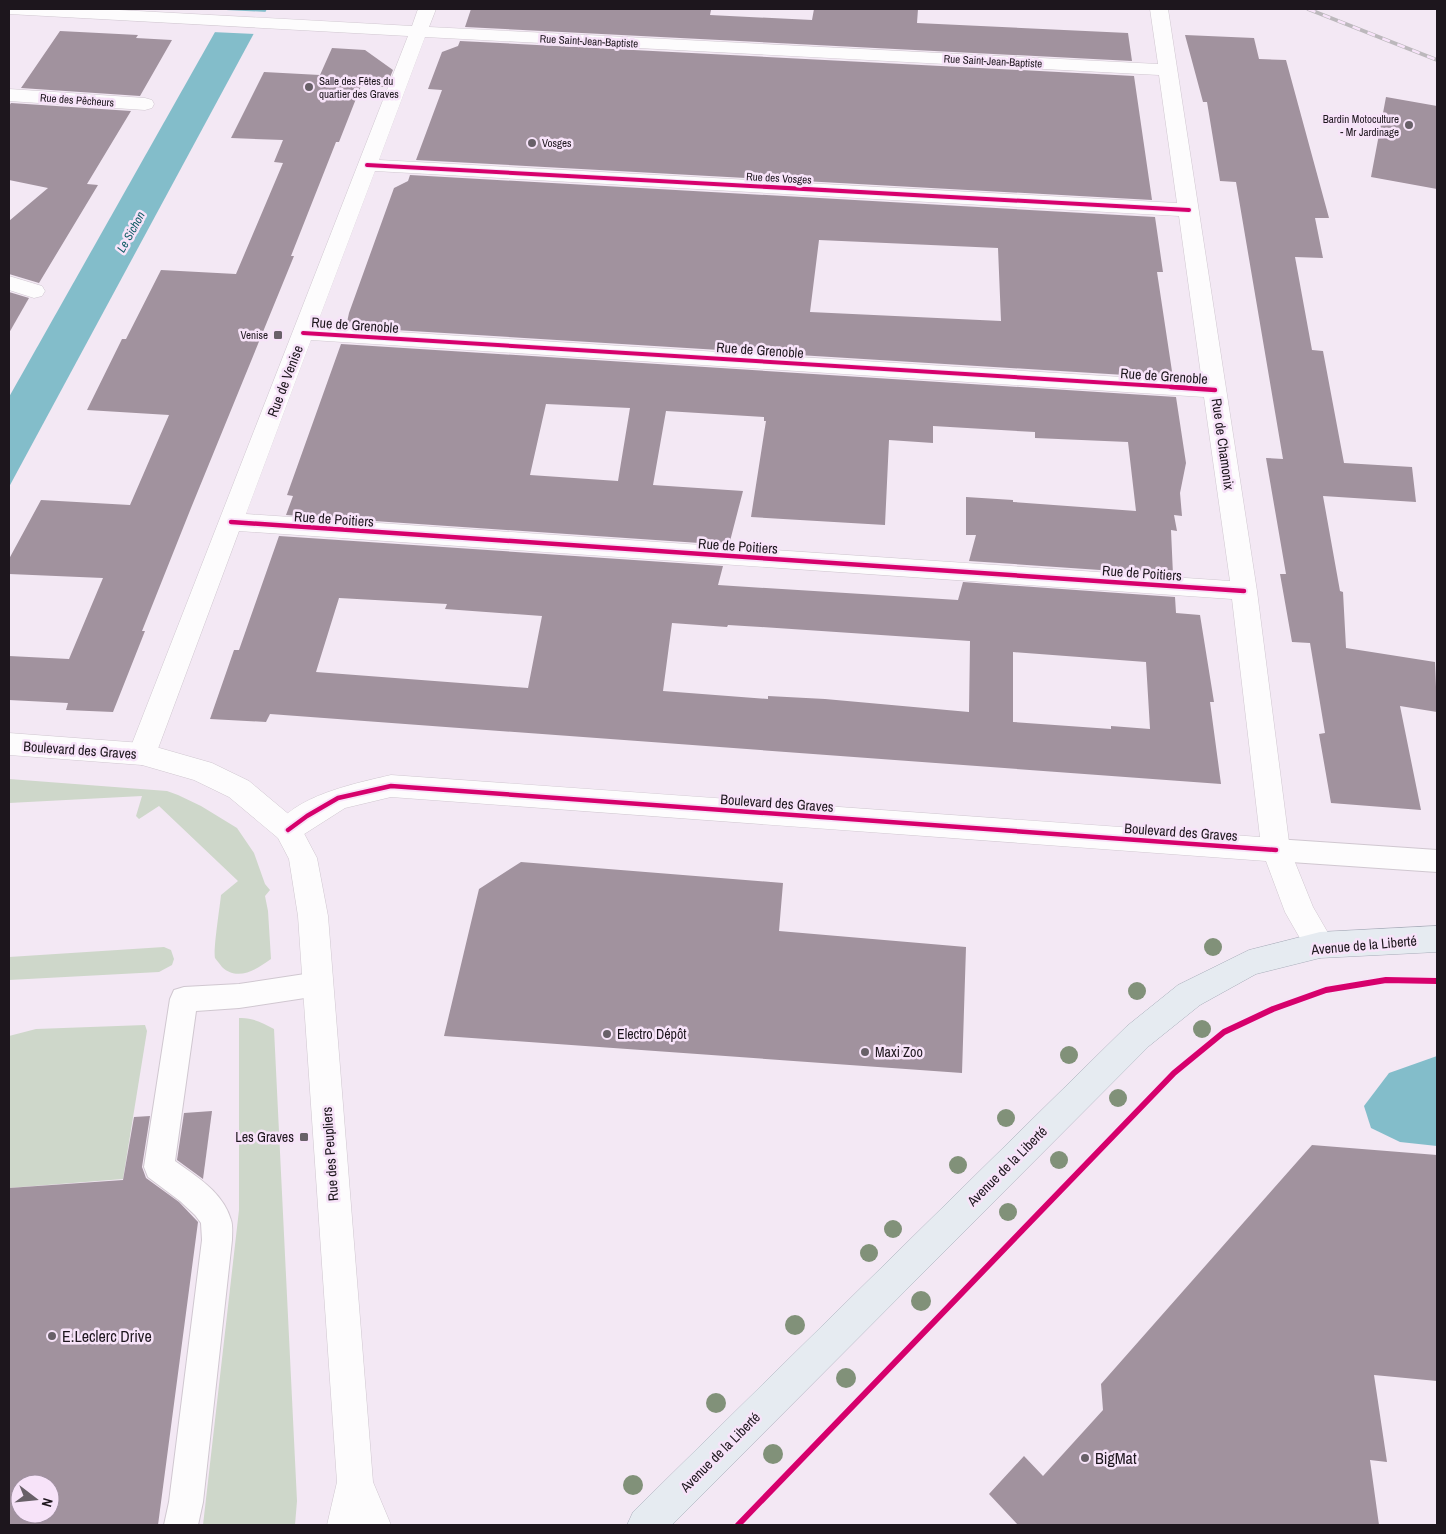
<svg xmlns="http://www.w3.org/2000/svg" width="1446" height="1534" font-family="'Archivo Narrow',sans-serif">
<rect width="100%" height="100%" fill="#f3e8f4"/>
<g fill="#ced7ca">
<path d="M9 779 167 791 178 795 201 806 237 828 254 853 265 884 270 890 265 896 268 911 271 959C257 969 238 982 222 967 220 964 217 961 215 958 213 950 220 906 221 895L238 881 159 806 139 819 136 816 142 796 9 803Z"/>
<polygon points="164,947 171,950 174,959 172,965 159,972 9,980 9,957"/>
<path d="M239 1018C251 1017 263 1023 274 1029L297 1501 295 1525H203L239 1210Z"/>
<polygon points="145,1025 147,1031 123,1179 9,1188 9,1036 36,1029"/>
</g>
<g fill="#83bdca">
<polygon points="228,9 267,9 9,487 9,397"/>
<polygon points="1437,1056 1437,1146 1400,1142 1371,1128 1364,1106 1389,1073"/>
</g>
<polygon fill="#f3e8f4" points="225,10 268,12 255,34 212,32"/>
<g fill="#a1929e" fill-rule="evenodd">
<polygon points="471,9 673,9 711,10 710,15 812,20 814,9 918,9 917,23 1128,33 1132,61 465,27"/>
<polygon points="60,31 138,35 136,38 172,40 140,96 21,88"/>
<polygon points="1185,35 1254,38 1259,59 1286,60 1329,218 1315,218 1323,258 1295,257 1312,350 1323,351 1344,463 1412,467 1416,502 1323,496 1340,591 1343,592 1346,648 1435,662 1437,712 1400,706 1421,810 1331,803 1319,734 1325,733 1310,643 1292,642 1280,574 1286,574 1266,458 1283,459 1236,182 1220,181 1207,102 1203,102"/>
<polygon points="460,41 1134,76 1152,200 416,160 442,90 428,89 442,52 458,46"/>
<polygon points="332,48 365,50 393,70 386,87 361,86 339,142 336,142 291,256 294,256 191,508 142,631 145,631 113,712 66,710 68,703 9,700 9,656 69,659 103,578 9,574 9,559 41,500 130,505 169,415 87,410 122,339 126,339 161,270 236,274 283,163 274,162 283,140 231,138 264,72 320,75"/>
<polygon points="1386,97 1437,106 1437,189 1371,177"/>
<polygon points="11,103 131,111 87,184 98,185 39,283 9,274 9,221 48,188 9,180 9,106"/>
<path d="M410 175 1155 217 1163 272H1157L1173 378 346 327 349 313 394 188 408 181ZM819 240 998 248 1001 321 810 312Z"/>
<polygon points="9,292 29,298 9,333"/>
<path d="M341 344 1176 397 1186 463 1180 493 1182 516 1174 515 1177 531 1171 530 1173 575 969 561 976 535H966V497L1013 500V502L1136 511 1128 442 1035 438V432L933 426V443L889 440 885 525 751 517 766 421H764V417L666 411 653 485 743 491 729 545 286 515 293 496 287 495ZM546 404 630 408 618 481 530 475Z"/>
<path d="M279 536 723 566 718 585 958 600 963 582 1175 597 1176 613 1200 615 1214 702H1210L1221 784 270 714 266 722 210 719 234 650H239ZM339 598 447 604 445 609 542 616 528 688 316 672ZM672 623 727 627 728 625 761 627 970 641 969 712 825 699 768 696V699L663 691ZM1013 652 1146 662 1150 729 1111 726V729L1013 722Z"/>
<polygon points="521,862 783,883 779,931 966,947 962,1073 444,1036 479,889"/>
<polygon points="212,1111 203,1179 177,1160 184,1113"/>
<path d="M150 1116 142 1167 146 1178 179 1202 198 1222 158 1525H9V1188L123 1180 134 1117ZM20 1484H50V1514H20Z"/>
<polygon points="1312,1145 1437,1155 1437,1381 1374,1375 1387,1462 1370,1460 1379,1525 1018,1525 989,1494 1024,1456 1043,1476 1103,1410 1101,1384"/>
</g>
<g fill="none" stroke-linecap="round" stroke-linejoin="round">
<defs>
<g id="lane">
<polygon points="1276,839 1437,850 1437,872 1276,861 1267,858 1263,850 1267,842"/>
<path d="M318 972 328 975 332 984 328 993 318 996 239 1008 196 1011 175 1161C197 1177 223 1192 231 1220 233 1226 232 1234 232 1240L203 1502 198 1525H164L169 1502 202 1240 201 1223 195 1215 180 1201 148 1177 144 1167 170 999 174 990 184 987 239 984Z"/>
</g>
<g id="street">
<path d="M9 9H101L412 26 418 9H436L429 27 1158 64 1150 9H1168L1257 591 1290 850 1313 907 1335 945 1331 954 1320 958 1309 954 1285 912 1266 861 391 797 345 808 298 838 288 842 278 838 274 830C291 796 357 783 391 775L1260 837 1232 599 239 531 156 754 152 762 142 765 132 762 128 754 408 36 9 14ZM425 37 1159 75 1177 203 379 160ZM375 171 1179 216 1202 382 316 327ZM311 340 1204 397 1230 581 246 514Z"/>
<polygon points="9,89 145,98 152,100 154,104 152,108 145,110 9,101"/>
<polygon points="9,276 42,286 45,291 42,296 34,298 9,290"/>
</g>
<polygon id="secondary" points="9,733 142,743 212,763 249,781 298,822 317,858 328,916 373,1482 391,1525 327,1525 337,1482 298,916 289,859 278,838 229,797 194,780 142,765 9,755"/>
<polygon id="primary" points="1437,926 1437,952 1320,958 1256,974 1200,1005 1149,1046 672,1525 627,1525 633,1512 1127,1026 1178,985 1249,950 1320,932"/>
</defs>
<use href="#lane" stroke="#d0c7d0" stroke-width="2"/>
<use href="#street" stroke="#d0c7d0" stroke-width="1"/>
<use href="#secondary" stroke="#d0c7d0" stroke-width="1"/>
<use href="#primary" stroke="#a7acb9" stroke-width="1"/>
<use href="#lane" fill="#fdfcfd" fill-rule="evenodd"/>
<use href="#street" fill="#fdfcfd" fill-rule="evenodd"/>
<use href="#secondary" fill="#fdfcfd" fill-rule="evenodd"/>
<use href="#primary" fill="#e6ebf1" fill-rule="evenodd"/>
<defs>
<polyline id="rail" points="1308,9 1437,60"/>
</defs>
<use href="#rail" stroke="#bcb8bc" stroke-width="4"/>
<use href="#rail" stroke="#f7e3f9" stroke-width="2.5" stroke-dasharray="8" stroke-linecap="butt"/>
<defs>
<g id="cycleway-far2">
<polyline points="367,165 1189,210"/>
<polyline points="303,333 1191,388"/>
</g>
<g id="cycleway-far1">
<polyline points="1171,387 1215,390"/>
<polyline points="231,522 1244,591"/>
<polyline points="288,830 307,816 338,798 391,786 1276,850"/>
</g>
<polyline id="cycleway" points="738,1525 1174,1073 1224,1032 1273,1009 1326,990 1386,980 1437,981"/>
</defs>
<use href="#cycleway-far2" stroke="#f7e3f9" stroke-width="6"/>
<use href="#cycleway-far1" stroke="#f7e3f9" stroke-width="8"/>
<use href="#cycleway" stroke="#f7e3f9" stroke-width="9"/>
<use href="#cycleway-far2" stroke="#d6006c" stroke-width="4"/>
<use href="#cycleway-far1" stroke="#d6006c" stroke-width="4.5"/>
<use href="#cycleway" stroke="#d6006c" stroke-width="6"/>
</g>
<g fill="#819179">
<circle cx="1213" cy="947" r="9"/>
<circle cx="1137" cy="991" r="9"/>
<circle cx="1202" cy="1029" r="9"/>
<circle cx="1069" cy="1055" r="9"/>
<circle cx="1118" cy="1098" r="9"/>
<circle cx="1006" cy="1118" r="9"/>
<circle cx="1059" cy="1160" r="9"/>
<circle cx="958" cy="1165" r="9"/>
<circle cx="1008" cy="1212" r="9"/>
<circle cx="893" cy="1229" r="9"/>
<circle cx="869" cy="1253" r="9"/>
<circle cx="921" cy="1301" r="10"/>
<circle cx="795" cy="1325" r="10"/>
<circle cx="846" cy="1378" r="10"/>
<circle cx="716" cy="1403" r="10"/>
<circle cx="773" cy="1454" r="10"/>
<circle cx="633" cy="1485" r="10"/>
</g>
<g fill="#686068" stroke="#f7e3f9" stroke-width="2">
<circle cx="309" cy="87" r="5"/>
<circle cx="1409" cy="125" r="5"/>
<circle cx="532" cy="143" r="5"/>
<rect x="273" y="330" width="10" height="10" rx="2.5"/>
<circle cx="607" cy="1034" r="5"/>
<circle cx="865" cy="1052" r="5"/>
<rect x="299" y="1132" width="10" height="10" rx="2.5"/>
<circle cx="52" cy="1336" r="5"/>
<circle cx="1085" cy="1458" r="5"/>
</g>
<g text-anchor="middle" stroke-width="5" stroke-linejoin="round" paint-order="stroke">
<g font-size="11" fill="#1d161d" stroke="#f7e3f9">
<text transform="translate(589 41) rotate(3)" y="4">Rue Saint-Jean-Baptiste</text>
<text transform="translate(993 61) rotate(3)" y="4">Rue Saint-Jean-Baptiste</text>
<text transform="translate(77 100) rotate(4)" y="4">Rue des Pêcheurs</text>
<text transform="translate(779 178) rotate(3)" y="4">Rue des Vosges</text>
</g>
<g font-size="11" fill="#1d161d" stroke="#f7e3f9" text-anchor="start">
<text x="319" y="85">Salle des Fêtes du<tspan x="319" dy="13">quartier des Graves</tspan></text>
<text x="1399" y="123" text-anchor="end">Bardin Motoculture<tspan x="1399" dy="13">- Mr Jardinage</tspan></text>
<text x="542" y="147">Vosges</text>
<text x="268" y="339" text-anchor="end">Venise</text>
</g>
<g font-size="12" font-style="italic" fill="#125d66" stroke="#f7e3f9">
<text transform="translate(131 232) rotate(-61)" y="4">Le Sichon</text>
</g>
<g font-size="14" fill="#1d161d" stroke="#f7e3f9">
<text transform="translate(355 325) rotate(4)" y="5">Rue de Grenoble</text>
<text transform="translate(760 350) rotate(4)" y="5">Rue de Grenoble</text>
<text transform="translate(1164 376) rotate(4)" y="5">Rue de Grenoble</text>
<text transform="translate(285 381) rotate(-69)" y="5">Rue de Venise</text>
<text transform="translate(1223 444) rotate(82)" y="5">Rue de Chamonix</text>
<text transform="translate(334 519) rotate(4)" y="5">Rue de Poitiers</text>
<text transform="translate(738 546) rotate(4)" y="5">Rue de Poitiers</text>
<text transform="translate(1142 573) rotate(4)" y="5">Rue de Poitiers</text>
<text transform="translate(80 750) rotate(4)" y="5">Boulevard des Graves</text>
<text transform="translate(777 803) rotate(4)" y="5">Boulevard des Graves</text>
<text transform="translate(1181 832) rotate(4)" y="5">Boulevard des Graves</text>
<text transform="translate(1364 945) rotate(-5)" y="5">Avenue de la Liberté</text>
<text transform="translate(330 1154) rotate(-94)" y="5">Rue des Peupliers</text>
<text transform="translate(1007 1166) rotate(-45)" y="5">Avenue de la Liberté</text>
<text transform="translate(720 1452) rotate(-45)" y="5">Avenue de la Liberté</text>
</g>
<g font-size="14" fill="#1d161d" stroke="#f7e3f9" text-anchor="start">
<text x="617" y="1039">Electro Dépôt</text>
<text x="875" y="1057">Maxi Zoo</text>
<text x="294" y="1142" text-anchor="end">Les Graves</text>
</g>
<g font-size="16" fill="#1d161d" stroke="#f7e3f9" text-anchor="start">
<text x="62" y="1342">E.Leclerc Drive</text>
<text x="1095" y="1464">BigMat</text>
</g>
</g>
<rect width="1446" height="1534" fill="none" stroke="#1d161d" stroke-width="20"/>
<g transform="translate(35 1499) rotate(106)"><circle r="24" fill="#f7e3f9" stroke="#a091a1"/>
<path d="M0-4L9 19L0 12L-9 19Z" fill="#686068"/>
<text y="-8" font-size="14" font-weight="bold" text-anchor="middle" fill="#1d161d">N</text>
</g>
</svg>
